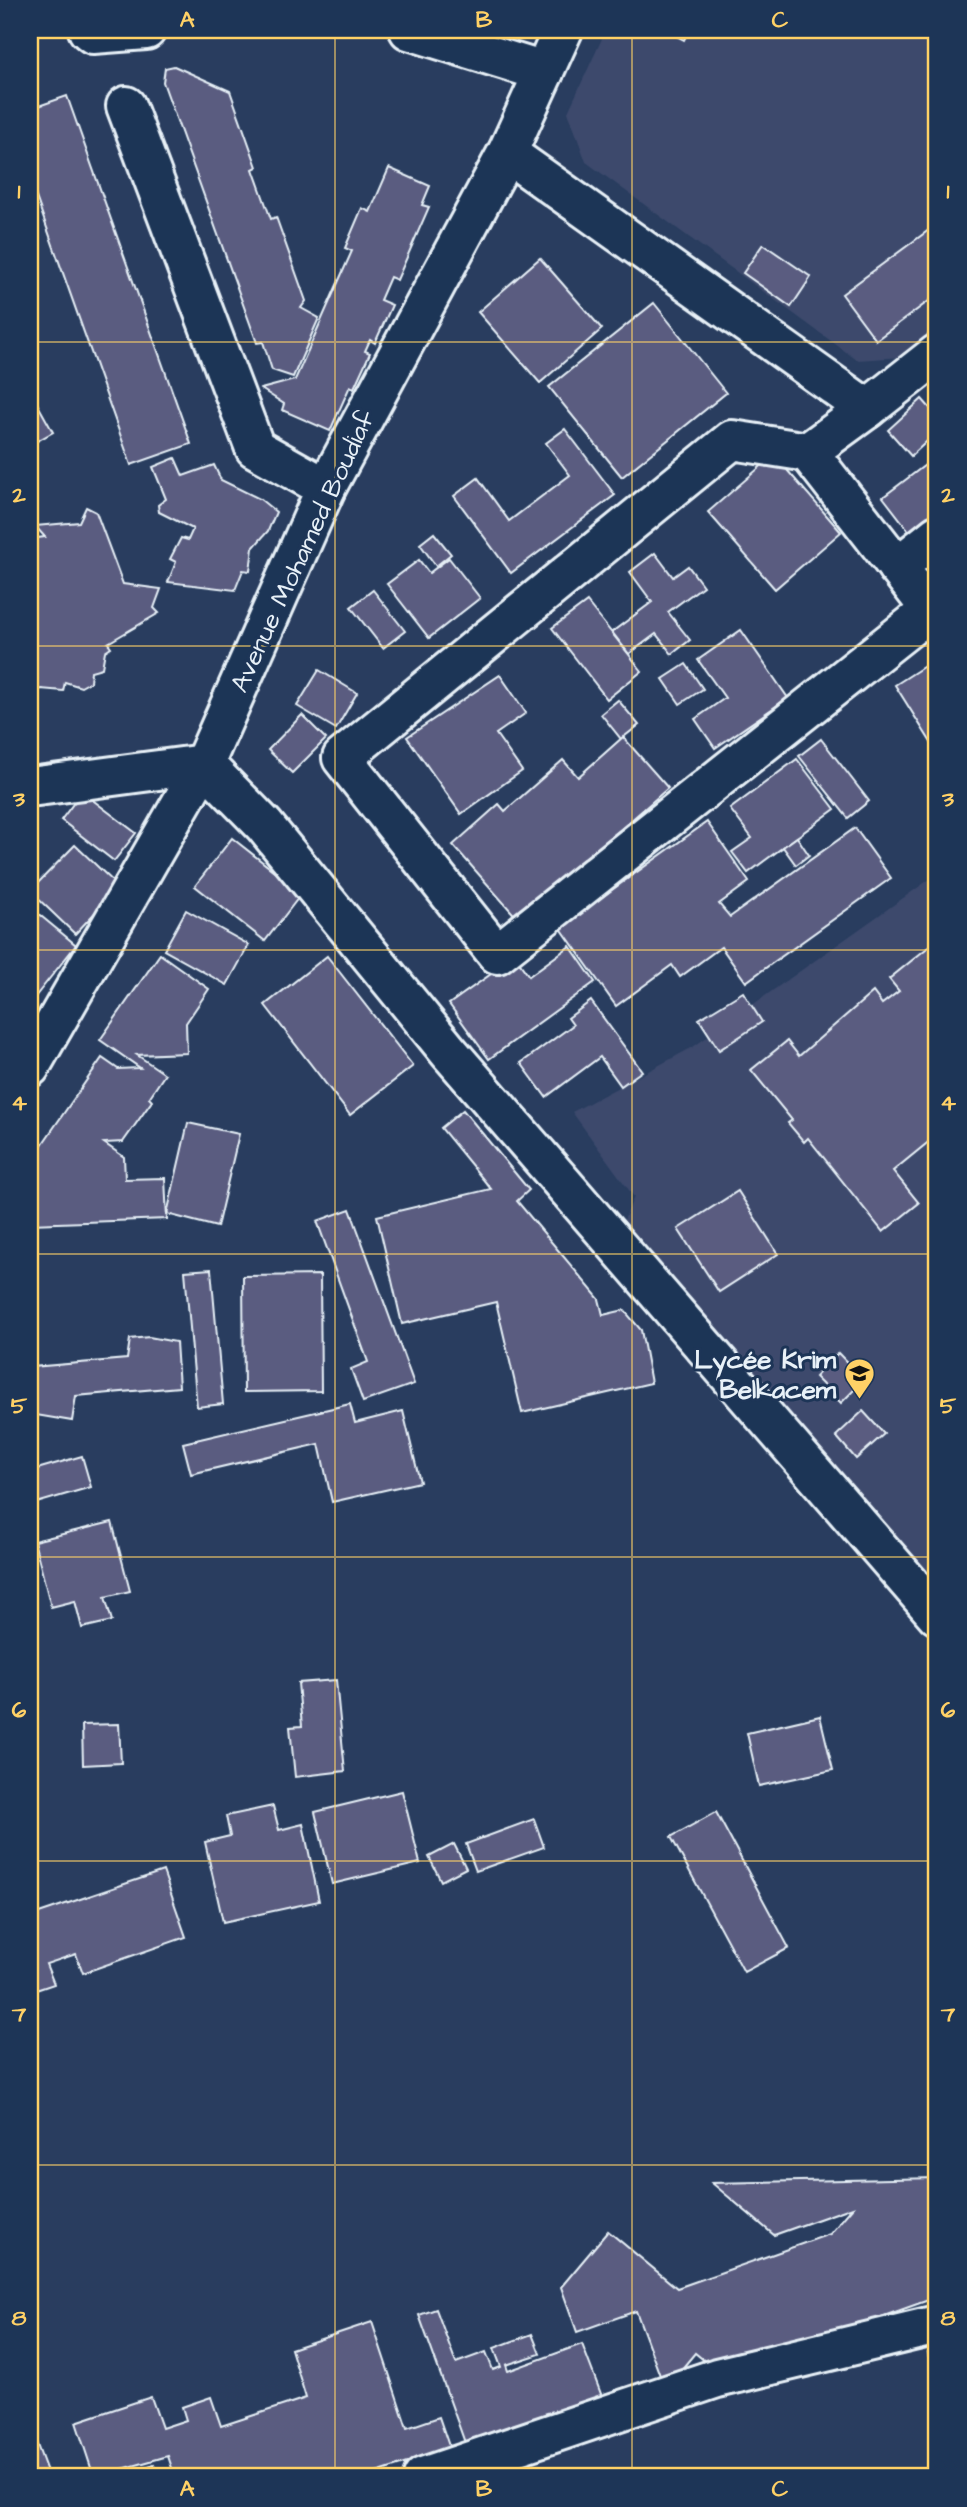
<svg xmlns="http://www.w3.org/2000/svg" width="967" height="2507" font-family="'Architects Daughter',sans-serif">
<rect width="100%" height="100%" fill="#293d5f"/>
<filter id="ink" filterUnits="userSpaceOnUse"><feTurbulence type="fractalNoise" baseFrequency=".0143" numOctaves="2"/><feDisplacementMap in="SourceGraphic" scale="14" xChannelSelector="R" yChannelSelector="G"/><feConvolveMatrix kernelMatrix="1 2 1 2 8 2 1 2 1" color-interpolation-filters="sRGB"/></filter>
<g filter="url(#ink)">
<g fill="#3c496c">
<polygon points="606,30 937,30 937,326 904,357 857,360 586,162 568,112"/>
<polygon points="937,874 937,1583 624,1220 634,1197 572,1112 693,1047"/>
</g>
<g fill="#5a5c80" stroke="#e8f1f8" stroke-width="2">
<polygon points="665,30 689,30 684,40"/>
<polygon points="174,66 230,91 257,167 253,169 271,219 276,217 306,301 301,308 319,318 293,377 272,370 263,342 257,343 163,82 165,68"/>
<polygon points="67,96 191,444 131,465 30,180 30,109"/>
<polygon points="389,168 430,186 422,205 429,207 397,280 390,277 380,300 392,305 375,343 370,340 365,351 370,353 354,388 350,386 330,431 282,410 284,404 261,389 295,380 352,251 345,248 362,208 370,212"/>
<polygon points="937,224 937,295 876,340 842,294"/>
<polygon points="763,244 811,277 791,307 743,273"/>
<polygon points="540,258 602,329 540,383 478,312"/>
<polygon points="654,303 726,393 622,477 549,387"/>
<polygon points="33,396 53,432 30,445 30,398"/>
<polygon points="922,399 937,416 937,432 911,456 888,430"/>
<polygon points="565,429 615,495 511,573 454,496 478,478 509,521 570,475 546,443"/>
<polygon points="774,455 841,532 775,589 708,512"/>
<polygon points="937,456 937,511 910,532 883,497"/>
<polygon points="175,458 183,476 214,465 221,480 260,499 276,512 268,531 253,548 250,571 243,570 235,590 168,582 176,562 170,559 181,538 188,540 193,529 159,512 158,505 166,499 153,467"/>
<polygon points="86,507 96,512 123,584 161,589 154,608 159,613 108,643 111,647 105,651 102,668 91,671 90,682 81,687 65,682 63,691 41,689 34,692 30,686 30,539 45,537 35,526 79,522"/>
<polygon points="434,533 451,554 436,566 420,544"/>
<polygon points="655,553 673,577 688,566 703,586 668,612 690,640 672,654 656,634 629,654 612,632 652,602 630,572"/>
<polygon points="449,558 480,598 429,638 387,584 419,560 429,573"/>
<polygon points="373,590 405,631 383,648 351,607"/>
<polygon points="587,602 642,671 607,699 552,628"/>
<polygon points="741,630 788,698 715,748 695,719 725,698 698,660"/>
<polygon points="937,658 937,752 895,685"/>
<polygon points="686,664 703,689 680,704 663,679"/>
<polygon points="319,670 357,693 336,729 297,706"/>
<polygon points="500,675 526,713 496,734 522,771 461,814 407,737"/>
<polygon points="618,700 639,725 621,739 601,714"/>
<polygon points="302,715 326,739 292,773 268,750"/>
<polygon points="623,737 668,788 518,919 453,845 499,804 505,811 563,760 578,777"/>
<polygon points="821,739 869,801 848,818 799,756"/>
<polygon points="797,759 835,809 748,873 732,852 752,838 730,809"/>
<polygon points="82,792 136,833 114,861 61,820"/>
<polygon points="707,822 749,882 719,904 730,917 855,828 891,878 746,982 721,947 680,977 672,965 616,1006 560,927"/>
<polygon points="797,837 809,855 796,865 783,847"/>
<polygon points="232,838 302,893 265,941 195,886"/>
<polygon points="75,845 119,887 75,934 30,891"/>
<polygon points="30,907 76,945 35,997 30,999"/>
<polygon points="186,910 249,945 227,985 164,950"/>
<polygon points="937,940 937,1135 893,1171 919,1203 883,1232 808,1138 804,1142 788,1123 792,1120 751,1070 787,1041 799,1056 873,992 882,1004 899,991 889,979"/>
<polygon points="570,946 595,982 489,1059 449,1004 515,957 529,976"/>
<polygon points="160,954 209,989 186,1023 187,1053 137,1055 165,1074 149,1098 152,1101 123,1142 104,1143 124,1157 125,1179 165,1178 167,1219 30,1224 30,1162 102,1058 118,1069 140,1068 100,1040"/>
<polygon points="327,956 413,1066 350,1115 265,1005"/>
<polygon points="743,992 762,1022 719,1050 699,1019"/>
<polygon points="591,1001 642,1071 621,1086 600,1057 546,1097 521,1063 573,1025 568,1018"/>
<polygon points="463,1110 529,1190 517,1201 599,1299 603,1315 624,1310 641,1330 651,1383 522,1413 496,1302 402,1324 377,1216 491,1189 441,1128"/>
<polygon points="188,1123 239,1134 217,1227 167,1214"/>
<polygon points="738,1191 778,1254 719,1292 678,1229"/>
<polygon points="350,1209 414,1384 363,1402 351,1369 368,1362 317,1221"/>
<polygon points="211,1269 223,1404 197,1407 185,1271"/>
<polygon points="320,1275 321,1391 244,1392 243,1276"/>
<polygon points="149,1337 176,1342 179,1387 76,1396 72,1421 30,1414 32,1367 127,1359 130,1339"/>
<polygon points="838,1353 864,1380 841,1403 815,1377"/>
<polygon points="350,1404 355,1423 403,1411 420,1482 332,1502 319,1444 191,1474 183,1443"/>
<polygon points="863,1411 884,1434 856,1459 836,1436"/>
<polygon points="82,1456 91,1487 30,1505 30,1471"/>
<polygon points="112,1522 130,1591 105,1597 112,1621 82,1628 75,1601 51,1607 34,1541"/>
<polygon points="336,1680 345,1771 295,1777 290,1727 302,1726 298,1683"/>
<polygon points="820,1716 833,1770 759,1786 747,1733"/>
<polygon points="119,1724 121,1763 83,1765 82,1725"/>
<polygon points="402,1791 420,1863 332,1884 315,1812"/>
<polygon points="273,1806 279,1830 303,1824 319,1901 223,1922 205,1842 230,1836 226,1816"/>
<polygon points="716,1812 789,1948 744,1972 671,1837"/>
<polygon points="534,1819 544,1847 476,1871 466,1844"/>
<polygon points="454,1844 466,1868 441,1881 429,1857"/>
<polygon points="163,1871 186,1937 83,1973 76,1954 46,1964 54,1984 30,1992 30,1916"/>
<polygon points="937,2178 937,2297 721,2374 695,2353 665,2389 636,2311 577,2332 561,2287 608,2231 677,2288 830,2234 853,2207 774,2235 712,2183"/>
<polygon points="436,2309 456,2363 486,2352 493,2370 501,2367 494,2348 532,2334 540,2354 506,2365 508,2371 582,2344 604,2402 468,2451 419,2315"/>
<polygon points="372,2322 407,2428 439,2417 450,2449 364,2477 175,2477 168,2456 94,2477 76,2422 151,2397 162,2428 186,2420 182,2407 211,2397 221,2426 306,2398 291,2349"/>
<polygon points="937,2351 937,2392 928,2353"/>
<polygon points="30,2426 49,2477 30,2477"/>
<polygon points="154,2465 159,2477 120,2477"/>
</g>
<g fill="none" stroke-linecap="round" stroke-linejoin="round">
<defs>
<g id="minor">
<polyline points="88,30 93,34 146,30"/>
<polyline points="409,30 544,72"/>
<polyline points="126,106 255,448 326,488"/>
<polyline points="507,153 867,409 937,354"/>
<polyline points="867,409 808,452 732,440 342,758 497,954 931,610 937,619"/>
<polyline points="808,452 931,610"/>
<polyline points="897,567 937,535"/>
<polyline points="30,787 204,764 264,825 449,1052 937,1615"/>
<polyline points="30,1067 204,764 326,488 507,153 563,30"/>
<polyline points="423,2477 717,2378 937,2325"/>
</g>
</defs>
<use href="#minor" stroke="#e8f1f8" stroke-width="44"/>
<use href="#minor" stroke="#1d3557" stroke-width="38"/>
</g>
</g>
<path fill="none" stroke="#ffd166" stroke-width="2" stroke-opacity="0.55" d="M335 30V2477M632 30V2477M30 342H937M30 646H937M30 950H937M30 1254H937M30 1557H937M30 1861H937M30 2165H937"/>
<defs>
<symbol id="school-pin" viewBox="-11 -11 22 30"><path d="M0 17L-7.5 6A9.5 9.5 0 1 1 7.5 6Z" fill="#ffd166" stroke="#1d3557"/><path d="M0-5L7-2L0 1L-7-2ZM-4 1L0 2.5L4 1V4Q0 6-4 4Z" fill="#111"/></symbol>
</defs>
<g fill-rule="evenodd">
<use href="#school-pin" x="842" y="1356" width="35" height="47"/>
</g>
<g text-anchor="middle" stroke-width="6" stroke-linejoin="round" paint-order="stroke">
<g font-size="26" fill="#e8f1f8" stroke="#1d3557">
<text transform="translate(302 551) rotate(-65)" y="9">Avenue Mohamed Boudiaf</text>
</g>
<g font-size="26" font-weight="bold" fill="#e8f1f8" stroke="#1d3557" text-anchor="end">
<text x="836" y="1368">Lycée Krim<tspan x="836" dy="30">Belkacem</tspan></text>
</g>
</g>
<rect width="967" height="2507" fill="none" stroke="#1d3557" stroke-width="77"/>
<rect x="38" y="38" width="890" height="2430" fill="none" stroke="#ffd166" stroke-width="2.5"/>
<g font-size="23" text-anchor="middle" font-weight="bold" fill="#ffd166">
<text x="187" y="27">A</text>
<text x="484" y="27">B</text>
<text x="780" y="27">C</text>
<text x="19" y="198">1</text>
<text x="948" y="198">1</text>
<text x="19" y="502">2</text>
<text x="948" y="502">2</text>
<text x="19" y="806">3</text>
<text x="948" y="806">3</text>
<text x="19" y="1110">4</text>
<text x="948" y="1110">4</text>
<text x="19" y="1413">5</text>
<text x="948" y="1413">5</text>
<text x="19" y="1717">6</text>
<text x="948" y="1717">6</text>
<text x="19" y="2021">7</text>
<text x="948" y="2021">7</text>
<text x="19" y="2325">8</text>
<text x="948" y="2325">8</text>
<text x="187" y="2496">A</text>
<text x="484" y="2496">B</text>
<text x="780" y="2496">C</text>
</g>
</svg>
